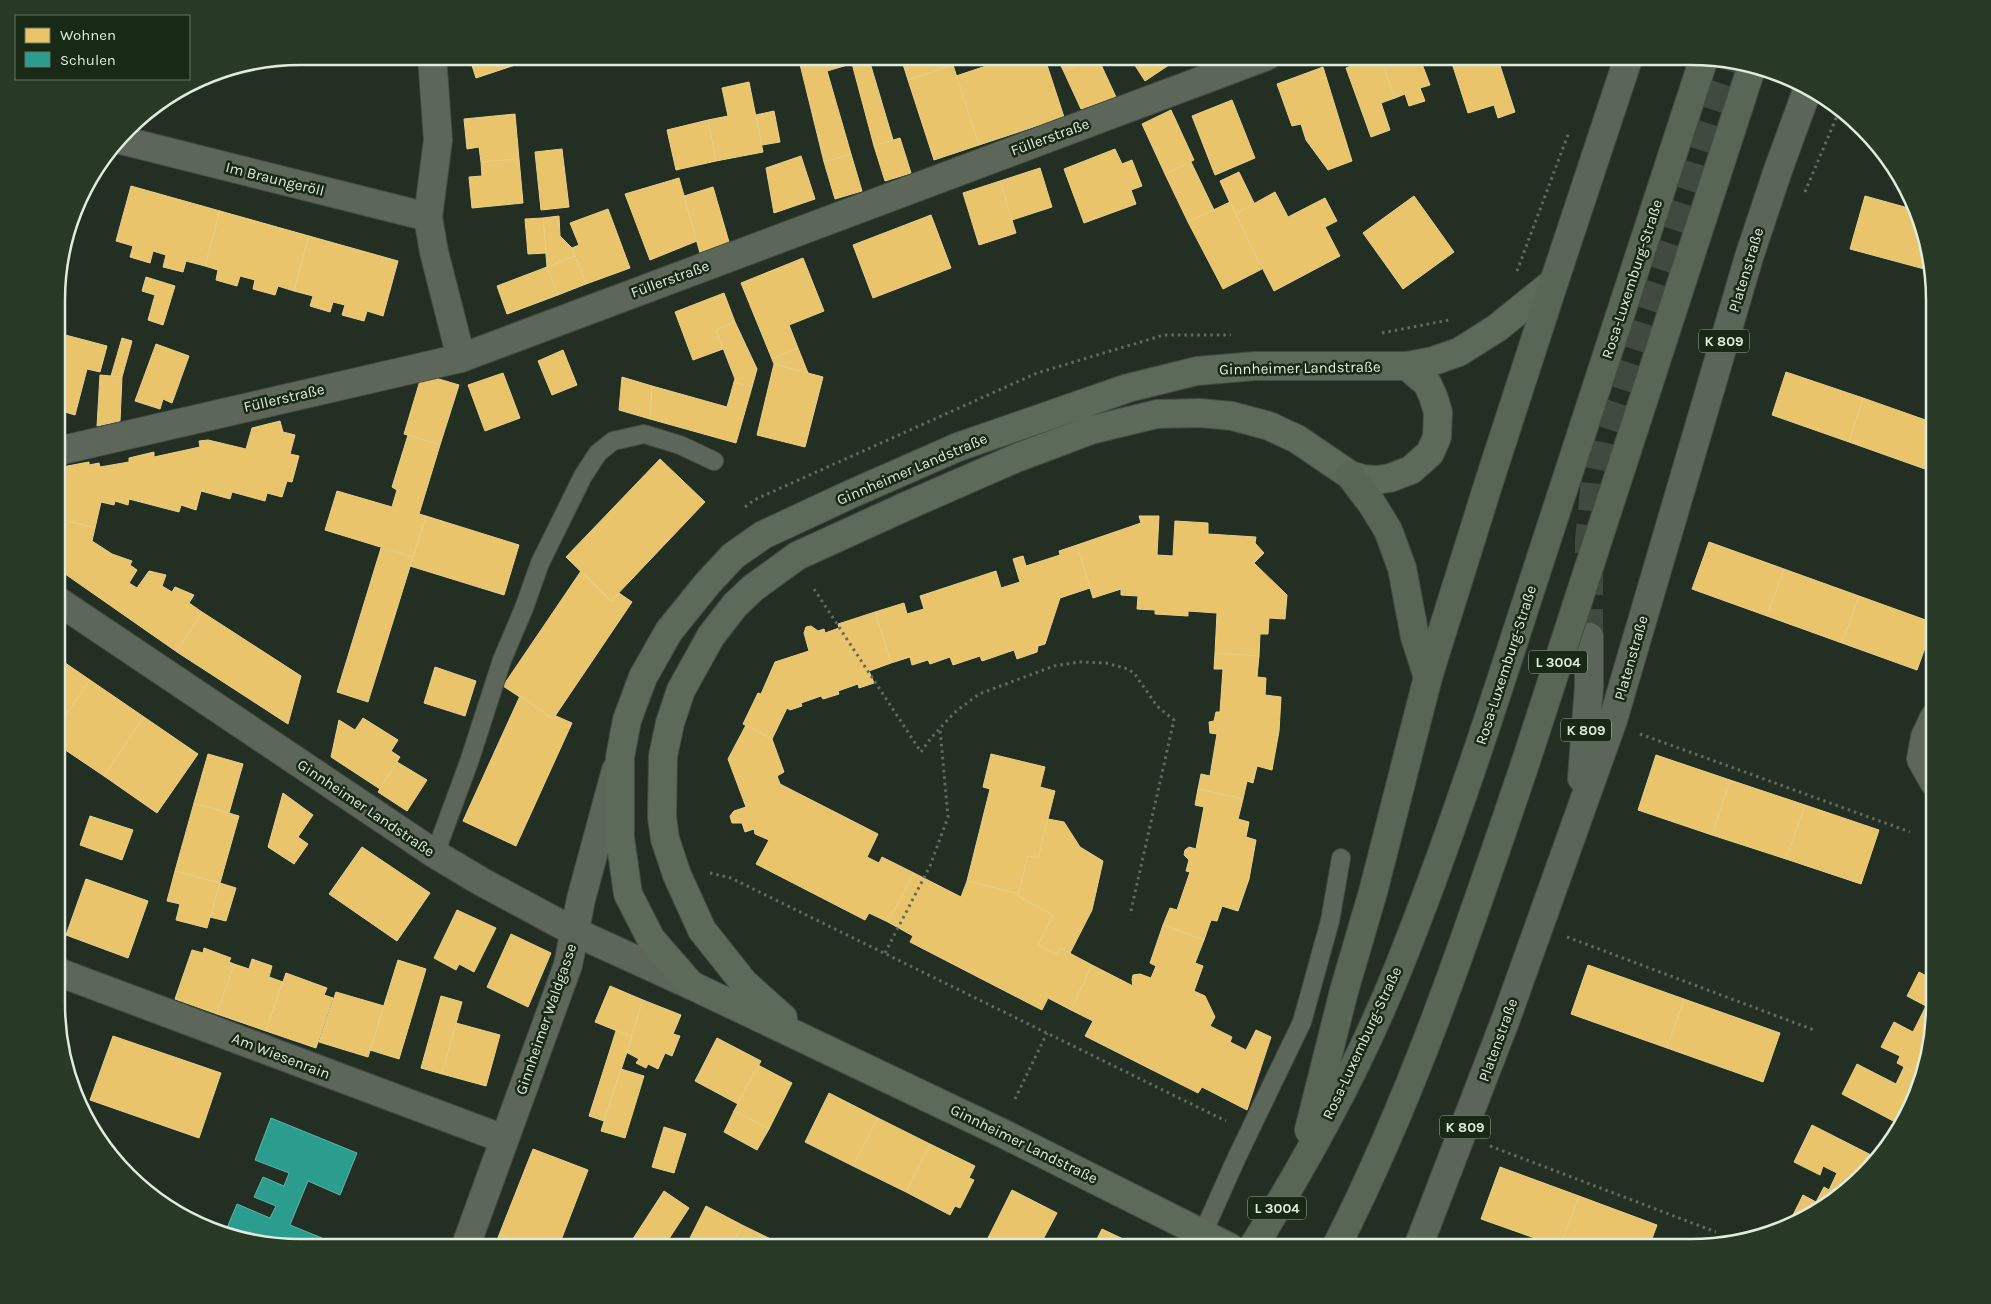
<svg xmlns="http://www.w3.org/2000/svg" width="1991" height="1304" font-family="Karla,sans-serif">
<rect width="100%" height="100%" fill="#242f23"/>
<g fill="#e9c46a" stroke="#e6d08c">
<polygon points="469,56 515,56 518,64 476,78"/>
<polygon points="798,56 850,56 851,64 827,71 851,154 824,162"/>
<polygon points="850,56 868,56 893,140 874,146"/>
<polygon points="888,56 949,56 953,65 908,80 901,58 890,62"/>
<polygon points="1016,56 1044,56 1064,117 979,145 956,76"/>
<polygon points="1056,56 1081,56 1084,62 1064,72"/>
<polygon points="1097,56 1116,97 1081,109 1064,72"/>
<polygon points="1129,56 1172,56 1175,61 1145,81"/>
<polygon points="1376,56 1380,56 1395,98 1381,103 1390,130 1371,137 1346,68"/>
<polygon points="1380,56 1419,56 1430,85 1420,88 1425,101 1409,106 1405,94 1395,98"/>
<polygon points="1453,56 1497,56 1515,112 1498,118 1494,105 1468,113 1450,57"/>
<polygon points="953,65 979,145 934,160 908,80"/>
<polygon points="1323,67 1352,161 1328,170 1306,140 1301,124 1292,126 1277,84"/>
<polygon points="749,82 763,152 716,161 708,120 728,116 722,88"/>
<polygon points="1232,100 1255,158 1215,175 1192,116"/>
<polygon points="1171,110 1194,160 1165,174 1142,124"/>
<polygon points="774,111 780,142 762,145 756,115"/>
<polygon points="515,114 519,159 481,162 479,147 467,149 464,119"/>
<polygon points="708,120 716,161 676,170 667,130"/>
<polygon points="900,138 911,173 885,181 874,146"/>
<polygon points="562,149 569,207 541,210 535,152"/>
<polygon points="1115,149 1122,164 1132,160 1142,186 1131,190 1136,204 1084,223 1064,169"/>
<polygon points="851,154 862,191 835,199 824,162"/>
<polygon points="801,156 815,199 774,213 766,168"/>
<polygon points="519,159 523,203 472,208 469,177 482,176 481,162"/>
<polygon points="1191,162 1214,210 1188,222 1165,174"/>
<polygon points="1040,168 1052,207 1012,220 1000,181"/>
<polygon points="1239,172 1254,203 1235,214 1220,181"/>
<polygon points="679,178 697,241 650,260 625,194"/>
<polygon points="1000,181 1016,233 979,245 963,193"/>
<polygon points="131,186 220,211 205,266 186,261 183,272 163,267 166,255 153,251 150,263 130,257 133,246 116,241"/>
<polygon points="713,187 729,242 700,253 684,196"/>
<polygon points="84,189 79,207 77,206 81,192"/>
<polygon points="1275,192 1288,217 1325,198 1337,221 1325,227 1340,256 1274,291 1235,214"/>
<polygon points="1414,196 1454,252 1403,289 1363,233"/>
<polygon points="1865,196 1912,209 1929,267 1928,270 1850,249"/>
<polygon points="1230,202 1262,269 1223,289 1188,222"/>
<polygon points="608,209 630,268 586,284 572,248 579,245 570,223"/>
<polygon points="220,211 309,236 294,291 278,286 275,295 253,289 255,280 240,276 237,286 216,280 218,270 205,266"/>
<polygon points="931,215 951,268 873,298 853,245"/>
<polygon points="559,216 560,236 572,248 575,256 547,267 543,218"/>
<polygon points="543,218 546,253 528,254 525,219"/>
<polygon points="309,236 398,261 383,316 367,311 364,321 342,315 345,305 333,302 330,312 310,306 313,296 294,291"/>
<polygon points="575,256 586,284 558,295 547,267"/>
<polygon points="803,258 824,311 789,325 798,348 772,359 741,283"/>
<polygon points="547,267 558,295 507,314 497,286"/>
<polygon points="146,277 175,286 163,325 148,320 155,295 142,291"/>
<polygon points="724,293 735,322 716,330 723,349 693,360 675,312"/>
<polygon points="735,322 757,369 752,387 734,382 735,379 716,330"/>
<polygon points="58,333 107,346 100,372 87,369 75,415 58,410"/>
<polygon points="122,338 132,341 122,377 111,376"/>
<polygon points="156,344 189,356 172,403 163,399 160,409 135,401"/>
<polygon points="798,348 808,373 774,364 772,359"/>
<polygon points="563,350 577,385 552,395 538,361"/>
<polygon points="774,364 823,377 805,447 757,435"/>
<polygon points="1786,372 1863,398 1849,442 1772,415"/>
<polygon points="503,373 520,418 485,431 468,385"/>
<polygon points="422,374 459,385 440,445 404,434"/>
<polygon points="100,375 122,377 120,421 97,426"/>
<polygon points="622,377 652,386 650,419 619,410"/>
<polygon points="734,382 752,387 736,443 650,419 652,386 727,407"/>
<polygon points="1863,398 1934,423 1934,444 1925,469 1849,442"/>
<polygon points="280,421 283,432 295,435 290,454 299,456 292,482 287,481 282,497 267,493 265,501 232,492 230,499 201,491 196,510 181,505 179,512 129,499 128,505 115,501 114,505 101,502 95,528 58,519 58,479 62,467 89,462 89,465 99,463 100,467 129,462 129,458 154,452 154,457 200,447 199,441 208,440 246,449 252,428"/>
<polygon points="408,435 440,445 419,514 426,516 413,557 325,530 337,491 392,507 397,490 392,487"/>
<polygon points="1934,444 1934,472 1925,469"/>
<polygon points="660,459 705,502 611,601 566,557"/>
<polygon points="426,516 519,545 504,595 410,566"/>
<polygon points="1139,516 1159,516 1157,555 1173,556 1175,521 1208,523 1208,534 1256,537 1255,543 1264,553 1254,563 1287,595 1285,619 1269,618 1268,634 1260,634 1259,656 1215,653 1217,613 1188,611 1188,616 1155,614 1155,610 1137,609 1138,596 1121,595 1121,589 1093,598 1077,545 1141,523"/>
<polygon points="67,521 95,528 92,541 112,554 132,561 130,565 137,570 129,583 137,588 149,571 166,575 162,586 172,592 175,587 194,595 189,603 202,612 177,652 58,569 58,556"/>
<polygon points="1709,542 1784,569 1767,616 1692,589"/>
<polygon points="1077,545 1090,588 1060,598 1045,644 1038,646 1037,652 1017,659 1014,650 982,661 980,656 953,665 950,657 930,664 928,660 912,665 910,657 891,663 875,612 904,603 907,614 924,609 920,596 996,571 1001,588 1020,582 1013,559 1023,556 1026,566 1060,555 1059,551"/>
<polygon points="381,548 413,557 368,702 337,692"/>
<polygon points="1784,569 1859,596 1842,643 1767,616"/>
<polygon points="581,571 611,601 619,593 632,602 553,719 503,686"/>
<polygon points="1859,596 1934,623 1917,670 1842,643"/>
<polygon points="202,612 301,676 288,724 177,652"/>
<polygon points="875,612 891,663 869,671 874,683 859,688 858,684 838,691 839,694 823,699 821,696 801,703 802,706 790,710 787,708 772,739 743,724 758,693 761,694 775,662 809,651 804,633 806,627 811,626 818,631 824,629 825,633 839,628 838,624"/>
<polygon points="1215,653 1259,656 1257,677 1266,678 1265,695 1281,697 1279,731 1272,770 1257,766 1253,783 1247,781 1243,799 1198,789 1201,774 1210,776 1217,734 1210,733 1209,722 1214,721 1216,712 1220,712 1223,669 1214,669"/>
<polygon points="58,658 90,680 58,727"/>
<polygon points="435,667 476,681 465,716 424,703"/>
<polygon points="90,680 144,717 104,776 58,745 58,727"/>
<polygon points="520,696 553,719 556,716 572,723 516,846 463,821"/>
<polygon points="144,717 198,754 157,813 104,776"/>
<polygon points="363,718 398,740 391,751 400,757 380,789 331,757 339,720 355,730"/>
<polygon points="746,725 772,739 784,772 777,776 780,784 878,834 867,857 879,863 882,857 914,873 888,922 869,913 865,920 756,864 769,840 755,834 754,829 745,832 742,823 732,823 730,816 734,811 746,807 728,759"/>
<polygon points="208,754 243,764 229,813 194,803"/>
<polygon points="991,754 1045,767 1040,787 1055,791 1038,858 1028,856 1018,894 967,881 990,789 983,787"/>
<polygon points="1656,755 1730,780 1712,835 1638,810"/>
<polygon points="397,762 427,780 407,811 378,792"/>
<polygon points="1730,780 1805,805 1786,859 1712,835"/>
<polygon points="1198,789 1243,799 1238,819 1249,822 1246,837 1256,840 1249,879 1238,911 1222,906 1217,921 1211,920 1204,940 1163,925 1170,908 1177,910 1190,872 1186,871 1189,860 1184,855 1185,850 1189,847 1196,849 1204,807 1195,805"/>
<polygon points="283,793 313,815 298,837 308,844 294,864 268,847"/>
<polygon points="194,803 239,816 220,883 175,871"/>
<polygon points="1805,805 1879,830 1861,884 1786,859"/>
<polygon points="90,816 133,830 122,860 80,845"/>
<polygon points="1048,819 1064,822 1080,847 1103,861 1092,910 1070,953 1060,948 1057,955 1038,945 1053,915 1021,898 1018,894 1028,856 1038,858"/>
<polygon points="362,847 430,893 397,941 329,894"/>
<polygon points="175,871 220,883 207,928 176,920 180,904 167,901"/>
<polygon points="914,873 961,897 967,881 1018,894 1021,898 1053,915 1038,945 1057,955 1060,948 1092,965 1071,1010 1048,998 1042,1010 910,942 913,936 888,922"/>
<polygon points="86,879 148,901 128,958 66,935"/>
<polygon points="220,883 236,888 226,921 210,917"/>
<polygon points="457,910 496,928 474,972 459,964 456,970 434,958"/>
<polygon points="1163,925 1204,940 1195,963 1203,966 1194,991 1205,996 1215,1017 1210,1026 1232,1037 1230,1042 1246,1050 1256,1030 1271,1037 1247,1110 1202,1087 1198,1093 1085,1036 1093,1021 1071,1010 1092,965 1133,986 1132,980 1133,975 1140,974 1151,978 1156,966 1150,963"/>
<polygon points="511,934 551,953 528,1007 487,987"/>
<polygon points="204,948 231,958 229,962 234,964 217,1014 175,999 192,950 203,953"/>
<polygon points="252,959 272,966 269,977 283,982 266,1031 217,1014 234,964 249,969"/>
<polygon points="398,960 426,969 399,1059 370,1050"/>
<polygon points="1588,965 1684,999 1667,1048 1571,1014"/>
<polygon points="1919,972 1934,980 1934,1023 1921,1016 1926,1006 1907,996"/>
<polygon points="286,973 327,988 324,995 333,998 316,1048 266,1031"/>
<polygon points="610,986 643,1000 632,1037 595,1022"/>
<polygon points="336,992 384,1006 368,1057 319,1042"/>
<polygon points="441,996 462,1002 442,1074 421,1068"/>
<polygon points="1684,999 1780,1033 1763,1082 1667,1048"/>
<polygon points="643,1000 681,1015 673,1034 680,1036 672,1056 665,1053 658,1069 648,1064 646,1068 636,1063 639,1059 626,1052"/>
<polygon points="1921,1016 1934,1023 1923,1077 1897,1063 1900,1056 1881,1047 1894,1022 1913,1032"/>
<polygon points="456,1023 500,1035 486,1086 442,1074"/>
<polygon points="616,1031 632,1037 604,1121 589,1116"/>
<polygon points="113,1036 221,1073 199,1138 90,1100"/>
<polygon points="717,1038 761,1061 738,1104 695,1081"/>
<polygon points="1857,1064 1896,1084 1904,1067 1923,1077 1922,1083 1901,1125 1842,1094"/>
<polygon points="758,1065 792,1083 769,1129 734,1111"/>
<polygon points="621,1069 644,1076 625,1138 601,1131"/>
<polygon points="829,1093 878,1118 853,1166 805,1142"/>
<polygon points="734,1111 769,1129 757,1150 724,1132"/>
<polygon points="878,1118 930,1144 906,1192 853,1166"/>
<polygon points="1812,1125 1875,1157 1836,1194 1829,1190 1837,1173 1823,1166 1820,1175 1794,1162"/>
<polygon points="664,1127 686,1134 674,1173 652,1167"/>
<polygon points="930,1144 975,1166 969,1178 974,1180 960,1208 955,1206 950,1215 906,1192"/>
<polygon points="533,1149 588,1170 558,1248 531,1248 499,1235"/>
<polygon points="1500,1167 1579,1196 1560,1247 1481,1219"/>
<polygon points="1824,1187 1836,1194 1813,1215 1794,1221 1791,1219 1803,1195 1816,1202"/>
<polygon points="1012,1190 1057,1213 1039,1247 983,1248"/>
<polygon points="664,1191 689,1208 663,1248 627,1248"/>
<polygon points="1579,1196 1657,1225 1649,1247 1560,1247"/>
<polygon points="706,1206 742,1225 731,1248 685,1248"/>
<polygon points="742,1225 779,1243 776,1248 731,1248"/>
<polygon points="1102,1229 1140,1247 1093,1247"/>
<polygon points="499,1235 531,1248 494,1248"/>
</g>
<polygon fill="#2a9d8f" stroke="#60b4a6" points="271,1118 357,1153 340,1195 308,1181 290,1225 322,1238 318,1248 300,1248 224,1235 237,1204 270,1218 276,1206 254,1197 263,1177 284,1186 289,1173 255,1160"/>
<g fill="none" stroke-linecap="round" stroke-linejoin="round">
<polyline stroke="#404b3f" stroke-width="28" stroke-dasharray="28 14" stroke-linecap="butt" points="1589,637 1589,540 1596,470 1602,440 1724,62"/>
<defs>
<g id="service">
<polyline points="435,854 469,762 502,660 524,608 540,563 583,476 598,453 613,441 644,434 680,445 714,461"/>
<polyline points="1203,1233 1237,1157 1302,1022 1330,921 1341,858"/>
</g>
<g id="minor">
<polyline points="121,140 428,217 434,252 461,358"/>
<polyline points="428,217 438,140 432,56"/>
<polyline points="58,451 461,358 1267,56"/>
<polyline points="58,601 435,854 482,882 575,932 691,985"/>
<polyline points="1934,718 1925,737 1921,759 1934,782"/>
<polyline points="58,972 504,1139"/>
<polyline points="465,1248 568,965 581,899 616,770"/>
</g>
<g id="secondary">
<polyline points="783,1018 744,983 702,930 677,875 665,839 662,817 663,756 670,723 681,690 711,636 735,605 753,588 797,556 902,508 1014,459 1091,430 1157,414 1200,413 1232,416 1269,426 1297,439 1350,475 1363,479 1376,480 1390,478 1411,470 1430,453 1437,437 1438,412 1433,396 1427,383 1407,366"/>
<polyline points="1229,1247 1002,1133 691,985 651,939 628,894 620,838 620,757 627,720 643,677 669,631 707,584 733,556 763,535 851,494 958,447 1128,388 1197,371 1255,366 1407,366 1433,361 1459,352 1497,328 1554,282"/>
</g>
<g id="primary">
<polyline points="1554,282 1629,56"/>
<polyline points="1582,778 1589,687 1589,637"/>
<polyline points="1418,1247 1507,1016 1613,720 1749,257 1778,170 1808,88"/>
</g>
<g id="trunk">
<polyline points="1350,475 1372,504 1388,530 1402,568 1415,637 1428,677"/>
<polyline points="1309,1130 1344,991 1373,892 1428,677 1489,482 1554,282"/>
<path d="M1253 1247C1308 1159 1359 1066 1398 969 1449 842 1491 712 1533 582 1590 408 1647 233 1704 58"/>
</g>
</defs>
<use href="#service" stroke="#434c42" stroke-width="20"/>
<use href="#minor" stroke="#434c42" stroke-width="30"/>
<use href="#secondary" stroke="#434c42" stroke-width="30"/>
<use href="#primary" stroke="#434c42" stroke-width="30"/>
<use href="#trunk" stroke="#434c42" stroke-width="30"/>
<g stroke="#616a60" stroke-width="3" stroke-dasharray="2.5 4" stroke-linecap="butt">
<polyline points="1805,192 1839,111"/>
<polyline points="1517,271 1569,132"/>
<polyline points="1382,333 1449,320"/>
<polyline points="745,507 754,500 1037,373 1164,335 1231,335"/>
<polyline points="814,589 921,752 931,738 954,713 979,694 1054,666 1079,662 1106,663 1128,669 1134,673 1157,706 1174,720 1130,915"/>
<polyline points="1640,734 1910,832"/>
<polyline points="710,873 731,878 1226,1121"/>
<polyline points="1567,937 1814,1030"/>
<polyline points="885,953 930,866 948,817 940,729"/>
<polyline points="1015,1099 1047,1033"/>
<polyline points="1490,1146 1716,1232"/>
</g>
<use href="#service" stroke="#5c675a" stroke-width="18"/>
<use href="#minor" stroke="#5c675a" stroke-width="28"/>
<use href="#secondary" stroke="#5c6a5a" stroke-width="28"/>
<use href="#primary" stroke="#5a6758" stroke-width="28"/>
<use href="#trunk" stroke="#586656" stroke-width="28"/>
<defs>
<path id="trunk-bridge" d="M1336 1247C1415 1092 1470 926 1526 761 1603 530 1675 297 1752 66"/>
</defs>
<use href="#trunk-bridge" stroke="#434c42" stroke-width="30" stroke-linecap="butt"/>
<use href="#trunk-bridge" stroke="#586656" stroke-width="28"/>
</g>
<g text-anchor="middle" stroke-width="5" stroke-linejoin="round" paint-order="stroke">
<g fill="#182915" stroke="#a3b1a1" stroke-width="1">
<rect x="1699" y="329.5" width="50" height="23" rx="4"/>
<rect x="1529" y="650.5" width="58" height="23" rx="4"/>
<rect x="1561" y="718.5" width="50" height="23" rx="4"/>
<rect x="1440" y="1115.5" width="50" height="23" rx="4"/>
<rect x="1248" y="1196.5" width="58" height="23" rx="4"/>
</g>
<g font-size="14" font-weight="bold" fill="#dfebdd">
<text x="1724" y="346">K 809</text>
<text x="1558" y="667">L 3004</text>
<text x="1586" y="735">K 809</text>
<text x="1465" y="1132">K 809</text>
<text x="1277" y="1213">L 3004</text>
</g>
<g font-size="15" fill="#dfebdd" stroke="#182915">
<text transform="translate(1050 137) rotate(-20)" y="5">Füllerstraße</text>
<text transform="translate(275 179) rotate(14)" y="5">Im Braungeröll</text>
<text transform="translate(1746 270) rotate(-73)" y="5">Platenstraße</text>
<text transform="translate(670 279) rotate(-20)" y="5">Füllerstraße</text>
<text transform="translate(1632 279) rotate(-72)" y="5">Rosa-Luxemburg-Straße</text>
<text transform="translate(1300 368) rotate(-1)" y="5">Ginnheimer Landstraße</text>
<text transform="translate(284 398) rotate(-13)" y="5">Füllerstraße</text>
<text transform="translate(912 469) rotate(-23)" y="5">Ginnheimer Landstraße</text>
<text transform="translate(1631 658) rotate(-74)" y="5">Platenstraße</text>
<text transform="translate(1506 665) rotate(-72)" y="5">Rosa-Luxemburg-Straße</text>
<text transform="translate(366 808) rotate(34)" y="5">Ginnheimer Landstraße</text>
<text transform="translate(546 1019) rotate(-71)" y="5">Ginnheimer Waldgasse</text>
<text transform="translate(1498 1040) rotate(-70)" y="5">Platenstraße</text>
<text transform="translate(1362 1043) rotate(-65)" y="5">Rosa-Luxemburg-Straße</text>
<text transform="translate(281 1056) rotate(21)" y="5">Am Wiesenrain</text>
<text transform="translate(1024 1144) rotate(26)" y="5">Ginnheimer Landstraße</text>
</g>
</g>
<path d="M0 0H1991V1304H0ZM300 65H1691A235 235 0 0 1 1926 300V1004A235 235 0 0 1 1691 1239H300A235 235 0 0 1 65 1004V300A235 235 0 0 1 300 65Z" fill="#283925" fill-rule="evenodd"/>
<path fill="none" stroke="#dfebdd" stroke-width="2.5" d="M300 65H1691A235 235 0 0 1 1926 300V1004A235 235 0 0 1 1691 1239H300A235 235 0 0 1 65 1004V300A235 235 0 0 1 300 65Z"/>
<rect x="15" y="15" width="175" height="65" fill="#182915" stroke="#687765"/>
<rect x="25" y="28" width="25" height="15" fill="#e9c46a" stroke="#687765"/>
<text x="60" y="40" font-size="15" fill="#dfebdd">Wohnen</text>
<rect x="25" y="52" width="25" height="15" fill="#2a9d8f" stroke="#687765"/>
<text x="60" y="65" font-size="15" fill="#dfebdd">Schulen</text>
</svg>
